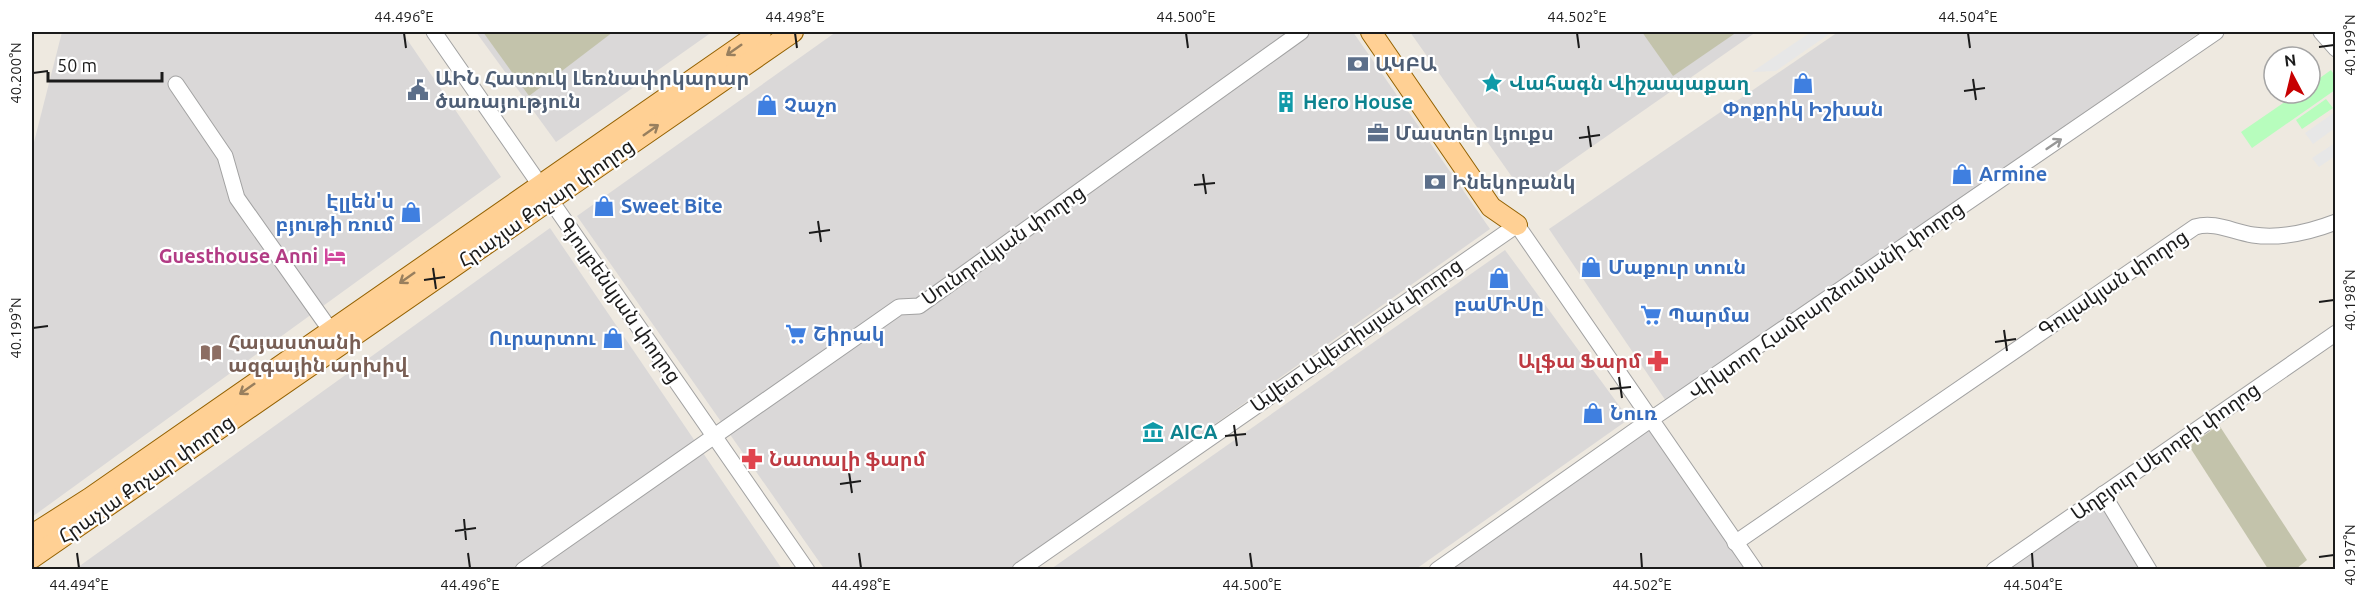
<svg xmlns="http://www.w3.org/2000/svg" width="2367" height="601" font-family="Ubuntu,'Noto Sans Armenian',sans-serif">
<rect width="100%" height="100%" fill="#eee9e0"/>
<g fill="#dad8d8">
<polygon points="62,32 402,32 501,177 32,517 32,150"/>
<polygon points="476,32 712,32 556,142"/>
<polygon points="836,32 1353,32 1490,229 1010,569 825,570 577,216"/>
<polygon points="1410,32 1756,32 1524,194"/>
<polygon points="1838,32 2200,32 1668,404 1549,229"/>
<polygon points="550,228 782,569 74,570"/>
<polygon points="1505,250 1629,419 1416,569 1051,569"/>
<polygon points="1650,420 1755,570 1437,570"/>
<polygon points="2103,494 2149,570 1994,570"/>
</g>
<g fill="#c3c3ab">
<polygon points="483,32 613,32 529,96"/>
<polygon points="1642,32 1737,32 1673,76"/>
<polygon points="2219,425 2307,560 2296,569 2268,569 2191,449 2192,444"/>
</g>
<g fill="#b7fdbd">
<polygon points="2331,70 2335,76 2335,90 2252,148 2241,132 2298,93 2310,93 2310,85"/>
<polygon points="2326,99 2333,108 2302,129 2296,120"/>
</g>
<g fill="#e7e7e7">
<polygon points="1811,32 1832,32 1776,71 1752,72"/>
<polygon points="2335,112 2335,128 2313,144 2305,133"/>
<polygon points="2335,143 2335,156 2319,167 2312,158"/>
</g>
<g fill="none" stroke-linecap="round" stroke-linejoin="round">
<defs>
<g id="minor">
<polyline points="434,32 807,570"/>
<polyline points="2321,32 2336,49"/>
<polyline points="176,84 225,156 237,198 331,331"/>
<polyline points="2103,494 2149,570"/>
<path d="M1735 543 2195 227C2215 221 2233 232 2253 235 2281 239 2310 232 2336 222"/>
<polyline points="523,570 899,307 919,306 1301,32"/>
<polyline points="1020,570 1517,225 1755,570"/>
<polyline points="1437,570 1650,420 2216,32"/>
<polyline points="1994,570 2336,333"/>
</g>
<g id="major">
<polyline points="1371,32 1491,207 1517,225"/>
<polyline points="32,535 90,498 761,32"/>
<polyline points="32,558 793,32"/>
</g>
</defs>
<use href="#minor" stroke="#a2a2a2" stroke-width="17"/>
<use href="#major" stroke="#936100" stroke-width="22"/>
<use href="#minor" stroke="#fff" stroke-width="15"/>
<use href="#major" stroke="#ffd094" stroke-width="20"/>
</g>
<defs><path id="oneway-shaft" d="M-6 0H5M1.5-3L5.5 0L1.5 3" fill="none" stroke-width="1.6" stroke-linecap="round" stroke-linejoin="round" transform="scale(1.5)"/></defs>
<g stroke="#987f5e">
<use href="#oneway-shaft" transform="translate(734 50) rotate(145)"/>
<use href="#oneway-shaft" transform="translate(651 130) rotate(-35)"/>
<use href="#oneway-shaft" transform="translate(407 278) rotate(145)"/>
<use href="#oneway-shaft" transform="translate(247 389) rotate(145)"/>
</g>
<use stroke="#989898" href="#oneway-shaft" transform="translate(2054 144) rotate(-34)"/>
<path fill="none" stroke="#1b1b1b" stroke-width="2" d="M404 33 406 48M795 33 797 48M1186 33 1188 48M1577 33 1579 48M1968 33 1970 48M2319 47 2334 45M33 73 48 71M1973 79 1976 100M1964 91 1985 88M1588 126 1591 147M1579 138 1600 135M1203 174 1206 194M1194 185 1215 183M818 221 821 242M809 233 830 230M433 268 436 289M424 280 445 277M2319 302 2334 300M33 328 48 326M2004 330 2007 351M1995 342 2016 339M1619 377 1622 398M1610 389 1631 387M1234 425 1237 446M1225 436 1246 434M849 472 852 493M840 484 861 481M464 519 466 540M455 531 476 528M77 553 79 568M468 553 470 568M859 553 861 568M1250 553 1252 568M1641 553 1642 568M2032 553 2033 568M2319 557 2334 555"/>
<defs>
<symbol id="bank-bare" viewBox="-9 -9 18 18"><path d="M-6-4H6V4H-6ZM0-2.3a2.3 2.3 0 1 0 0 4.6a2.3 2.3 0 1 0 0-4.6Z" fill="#5c6f8a" stroke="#fff" stroke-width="2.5" paint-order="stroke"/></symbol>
<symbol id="sight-bare" viewBox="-9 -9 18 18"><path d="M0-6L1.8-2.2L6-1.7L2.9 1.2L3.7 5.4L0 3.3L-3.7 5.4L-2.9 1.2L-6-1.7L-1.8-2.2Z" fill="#0f9aa8" stroke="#fff" stroke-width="2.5" paint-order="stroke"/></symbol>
<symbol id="shop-bare" viewBox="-9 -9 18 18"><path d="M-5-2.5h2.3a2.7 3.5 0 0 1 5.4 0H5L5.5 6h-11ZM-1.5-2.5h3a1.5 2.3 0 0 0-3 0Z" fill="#3f7fe0" stroke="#fff" stroke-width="2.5" paint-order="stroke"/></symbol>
<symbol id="civic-bare" viewBox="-9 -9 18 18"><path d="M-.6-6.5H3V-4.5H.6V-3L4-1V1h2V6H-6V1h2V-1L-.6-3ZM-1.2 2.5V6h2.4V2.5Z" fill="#5c6f8a" stroke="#fff" stroke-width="2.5" paint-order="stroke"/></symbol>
<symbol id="building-bare" viewBox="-9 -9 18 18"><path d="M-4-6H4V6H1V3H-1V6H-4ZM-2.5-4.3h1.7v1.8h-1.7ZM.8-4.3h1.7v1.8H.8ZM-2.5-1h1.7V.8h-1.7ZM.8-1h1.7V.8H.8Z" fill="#0f9aa8" stroke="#fff" stroke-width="2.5" paint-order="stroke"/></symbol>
<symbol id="office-bare" viewBox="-9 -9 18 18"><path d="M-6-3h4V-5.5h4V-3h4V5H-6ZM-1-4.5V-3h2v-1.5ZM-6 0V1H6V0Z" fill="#5c6f8a" stroke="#fff" stroke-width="2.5" paint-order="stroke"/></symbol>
<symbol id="hotel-bare" viewBox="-9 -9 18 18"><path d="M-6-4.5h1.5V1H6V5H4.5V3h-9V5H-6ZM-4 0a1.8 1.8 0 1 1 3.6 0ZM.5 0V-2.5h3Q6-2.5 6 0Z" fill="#d1479c" stroke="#fff" stroke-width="2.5" paint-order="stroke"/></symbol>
<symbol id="supermarket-bare" viewBox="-9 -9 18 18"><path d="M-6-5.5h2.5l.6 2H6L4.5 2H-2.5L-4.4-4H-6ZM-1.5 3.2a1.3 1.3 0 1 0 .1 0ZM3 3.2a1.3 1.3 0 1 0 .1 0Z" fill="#3f7fe0" stroke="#fff" stroke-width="2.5" paint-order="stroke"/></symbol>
<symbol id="library-bare" viewBox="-9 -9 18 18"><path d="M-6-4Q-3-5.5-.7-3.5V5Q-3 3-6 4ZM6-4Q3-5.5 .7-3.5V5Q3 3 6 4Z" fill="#8d6e63" stroke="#fff" stroke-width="2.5" paint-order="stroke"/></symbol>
<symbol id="pharmacy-bare" viewBox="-9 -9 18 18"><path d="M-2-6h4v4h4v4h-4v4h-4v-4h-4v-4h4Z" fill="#e0444e" stroke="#fff" stroke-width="2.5" paint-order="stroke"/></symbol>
<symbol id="museum-bare" viewBox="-9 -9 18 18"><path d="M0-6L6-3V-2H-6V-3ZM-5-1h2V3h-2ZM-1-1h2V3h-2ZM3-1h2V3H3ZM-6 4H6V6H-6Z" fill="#0f9aa8" stroke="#fff" stroke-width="2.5" paint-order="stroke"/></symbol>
</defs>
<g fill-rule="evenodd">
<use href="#bank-bare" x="1343" y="49" width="30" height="30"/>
<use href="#sight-bare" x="1477" y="68" width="30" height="30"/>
<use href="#shop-bare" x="1788" y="68" width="30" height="30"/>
<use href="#civic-bare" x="403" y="75" width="30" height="30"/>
<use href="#building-bare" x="1271" y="87" width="30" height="30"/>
<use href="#shop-bare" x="752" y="90" width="30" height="30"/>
<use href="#office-bare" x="1363" y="118" width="30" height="30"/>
<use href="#shop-bare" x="1947" y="159" width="30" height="30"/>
<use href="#bank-bare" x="1420" y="167" width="30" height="30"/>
<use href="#shop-bare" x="589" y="191" width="30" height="30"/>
<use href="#shop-bare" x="396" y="197" width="30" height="30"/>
<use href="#hotel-bare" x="320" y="241" width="30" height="30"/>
<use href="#shop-bare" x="1576" y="252" width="30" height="30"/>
<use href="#shop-bare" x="1484" y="263" width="30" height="30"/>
<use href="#supermarket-bare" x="1636" y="300" width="30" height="30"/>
<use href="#supermarket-bare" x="781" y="319" width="30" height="30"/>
<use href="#shop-bare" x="598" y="323" width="30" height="30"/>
<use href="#library-bare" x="196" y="338" width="30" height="30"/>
<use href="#pharmacy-bare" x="1643" y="346" width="30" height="30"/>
<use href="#shop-bare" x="1578" y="398" width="30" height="30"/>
<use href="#museum-bare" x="1138" y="417" width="30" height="30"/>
<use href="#pharmacy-bare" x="737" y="444" width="30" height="30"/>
</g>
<g text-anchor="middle" stroke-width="4.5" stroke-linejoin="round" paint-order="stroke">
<g font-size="20" font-weight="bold" fill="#4e5e75" stroke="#fff" text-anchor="start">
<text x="1375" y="71">ԱԿԲԱ</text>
<text x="435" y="85">ԱԻՆ Հատուկ Լեռնափրկարար<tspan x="435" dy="23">ծառայություն</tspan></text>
<text x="1395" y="140">Մաստեր Լյուքս</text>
<text x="1452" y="189">Ինեկոբանկ</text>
</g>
<g font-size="20" font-weight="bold" fill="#0d838f" stroke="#fff" text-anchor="start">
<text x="1509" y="90">Վահագն Վիշապաքաղ</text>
<text x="1303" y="109">Hero House</text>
<text x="1170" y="439">AICA</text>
</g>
<g font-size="20" font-weight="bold" fill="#366cbe" stroke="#fff" text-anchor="start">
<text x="784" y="112">Չաչո</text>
<text x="1803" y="116" text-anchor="middle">Փոքրիկ Իշխան</text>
<text x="1979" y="181">Armine</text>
<text x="394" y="208" text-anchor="end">Էլլեն'ս<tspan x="394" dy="23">բյութի ռում</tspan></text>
<text x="621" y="213">Sweet Bite</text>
<text x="1608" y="274">Մաքուր տուն</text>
<text x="1499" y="311" text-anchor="middle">բաՄԻՍը</text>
<text x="1668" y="322">Պարմա</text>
<text x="813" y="341">Շիրակ</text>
<text x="596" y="345" text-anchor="end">Ուրարտու</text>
<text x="1610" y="420">Նուռ</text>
</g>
<g font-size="20" fill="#1b1b1b" stroke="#fff">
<text transform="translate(546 203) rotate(-35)" y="7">Հրաչյա Քոչար փողոց</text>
<text transform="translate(1003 245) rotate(-35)" y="7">Սունդուկյան փողոց</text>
<text transform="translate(2113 283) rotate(-34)" y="7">Գուլակյան փողոց</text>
<text transform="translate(620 300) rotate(55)" y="7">Գյուլբենկյան փողոց</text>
<text transform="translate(1826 300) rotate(-35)" y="7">Վիկտոր Համբարձումյանի փողոց</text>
<text transform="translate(1356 335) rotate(-35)" y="7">Ավետ Ավետիսյան փողոց</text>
<text transform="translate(2165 451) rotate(-35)" y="7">Աղբյուր Սերոբի փողոց</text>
<text transform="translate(146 479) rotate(-35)" y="7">Հրաչյա Քոչար փողոց</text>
</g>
<g font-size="20" font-weight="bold" fill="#b23c85" stroke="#fff" text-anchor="end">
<text x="318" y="263">Guesthouse Anni</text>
</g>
<g font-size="20" font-weight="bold" fill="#785e54" stroke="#fff" text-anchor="start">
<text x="228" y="349">Հայաստանի<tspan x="228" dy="23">ազգային արխիվ</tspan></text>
</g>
<g font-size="20" font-weight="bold" fill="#be3a42" stroke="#fff" text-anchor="end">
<text x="1641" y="368">Ալֆա Ֆարմ</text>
<text x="769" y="466" text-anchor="start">Նատալի ֆարմ</text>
</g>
</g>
<rect width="2367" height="601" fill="none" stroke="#ffffff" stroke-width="66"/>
<g transform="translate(2292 75) rotate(353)"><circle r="28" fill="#ffffff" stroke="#a4a4a4" stroke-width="1.5"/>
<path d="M0-4.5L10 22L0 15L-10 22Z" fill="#c70001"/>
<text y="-9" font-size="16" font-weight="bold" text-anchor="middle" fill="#1b1b1b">N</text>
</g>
<path d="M48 72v9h114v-9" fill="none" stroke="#1b1b1b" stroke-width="3"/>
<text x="57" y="72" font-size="18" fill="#1b1b1b" stroke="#ffffff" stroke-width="4.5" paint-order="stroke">50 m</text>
<rect x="33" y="33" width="2301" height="535" fill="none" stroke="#1b1b1b" stroke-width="2"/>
<g font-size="15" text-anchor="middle" fill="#1b1b1b">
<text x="404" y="22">44.496°E</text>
<text x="795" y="22">44.498°E</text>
<text x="1186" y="22">44.500°E</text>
<text x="1577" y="22">44.502°E</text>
<text x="1968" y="22">44.504°E</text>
<text transform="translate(2350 45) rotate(-90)" y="5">40.199°N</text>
<text transform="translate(16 73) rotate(-90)" y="5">40.200°N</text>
<text transform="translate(2350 300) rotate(-90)" y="5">40.198°N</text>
<text transform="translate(16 328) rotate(-90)" y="5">40.199°N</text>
<text transform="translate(2350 555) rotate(-90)" y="5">40.197°N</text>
<text x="79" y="590">44.494°E</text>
<text x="470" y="590">44.496°E</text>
<text x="861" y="590">44.498°E</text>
<text x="1252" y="590">44.500°E</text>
<text x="1642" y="590">44.502°E</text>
<text x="2033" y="590">44.504°E</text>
</g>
</svg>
